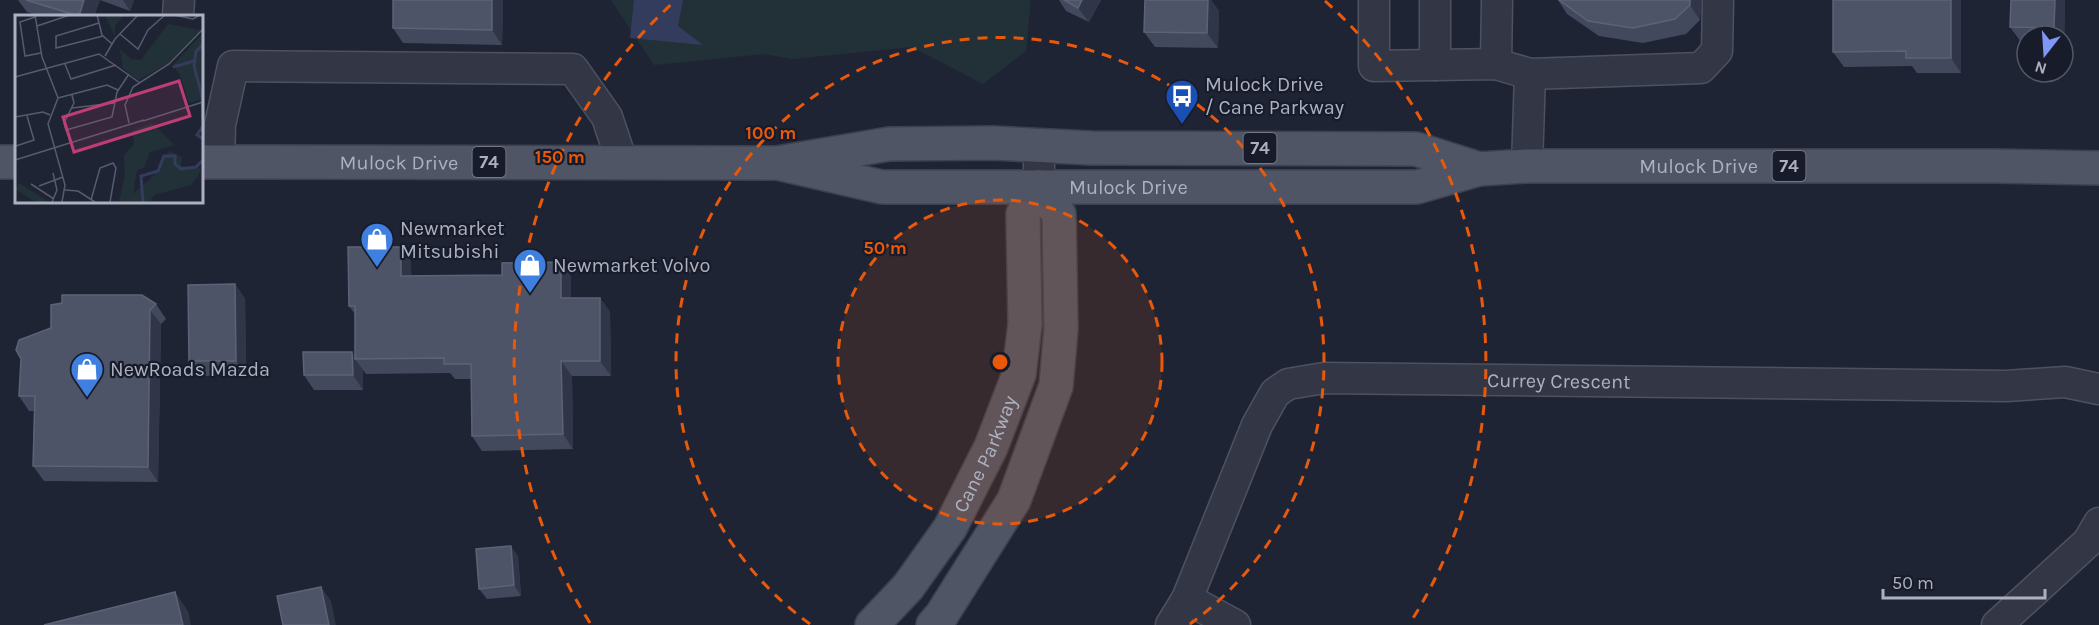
<svg xmlns="http://www.w3.org/2000/svg" width="2099" height="625" font-family="Karla,sans-serif">
<rect width="100%" height="100%" fill="#1f2434"/>
<polygon fill="#223137" points="611,0 1031,0 1026,51 983,84 912,47 792,59 764,54 654,65"/>
<polygon fill="#333c5c" points="634,0 683,0 678,26 703,45 630,38"/>
<g fill="none" stroke-linecap="round" stroke-linejoin="round">
<defs>
<g id="minor">
<polyline points="1374,0 1374,66 1496,64 1530,74"/>
<polyline points="1435,0 1435,65"/>
<polyline points="178,16 179,0"/>
<polyline points="1496,64 1497,0"/>
<polyline points="1039,146 1039,187"/>
<polyline points="219,162 220,125 233,66 573,69 607,117 622,162"/>
<polyline points="1527,166 1530,74 1701,68 1717,51 1718,0"/>
<polyline points="1187,599 1235,625"/>
<path id="s1" d="M1171 625 1187 599 1257 425 1275 393 1288 384 1324 378 2006 386 2065 382 2099 389"/>
<polyline points="1997,625 2088,542 2099,523"/>
</g>
<g id="major">
<polyline points="0,162 16,162"/>
<path id="s2" d="M201 162 777 163 889 144 993 143 1091 148 1416 149 1479 169"/>
<path id="s3" d="M777 163 882 187H1417L1479 169 1527 166H1995L2099 168"/>
<path id="s4" d="M872 625 908 587 950 528 991 447 1019 374 1025 324 1023 214 1039 187"/>
<polyline points="933,625 941,616 1014,500 1056,386 1061,329 1059,214 1039,187"/>
</g>
</defs>
<use href="#minor" stroke="#4d5160" stroke-width="33"/>
<use href="#major" stroke="#3c404f" stroke-width="36"/>
<use href="#minor" stroke="#333745" stroke-width="30"/>
<use href="#major" stroke="#505565" stroke-width="33"/>
</g>
<g fill="#43495d">
<polygon points="18,0 134,0 130,11 100,0 94,16 42,16 27,12"/>
<polygon points="503,0 502,45 403,43 393,28"/>
<polygon points="1059,0 1101,0 1089,22 1066,11"/>
<polygon points="1145,0 1211,0 1219,11 1218,48 1155,47 1144,32"/>
<polygon points="1558,0 1701,0 1700,20 1686,34 1643,43 1599,36 1567,14"/>
<polygon points="1833,0 1961,0 1961,73 1917,73 1912,66 1844,67 1833,52"/>
<polygon points="2011,0 2065,0 2064,43 2063,43 2063,36 2027,36 2027,42 2021,42 2010,27"/>
<polygon points="401,247 411,262 411,276 502,275 561,262 571,277 571,298 600,298 610,312 611,376 572,376 573,449 482,451 472,436 471,379 455,379 450,373 366,374 363,370 363,390 314,390 304,375 355,356 355,314 349,306"/>
<polygon points="235,284 245,299 246,375 199,376 189,361"/>
<polygon points="156,304 166,319 161,324 158,482 44,481 33,466 34,411 29,411 19,396"/>
<polygon points="518,556 521,596 487,599 479,589"/>
</g>
<g fill="#303548">
<polygon points="84,0 100,0 94,16 79,16"/>
<polygon points="123,0 134,0 130,11"/>
<polygon points="492,0 503,0 502,45 492,30"/>
<polygon points="1082,0 1101,0 1089,22 1078,8"/>
<polygon points="1208,0 1211,0 1219,11 1218,48 1207,33"/>
<polygon points="1690,0 1701,0 1700,20 1690,5"/>
<polygon points="1951,0 1961,0 1961,73 1951,58"/>
<polygon points="2055,0 2065,0 2064,43 2063,41 2063,36 2060,36 2054,28"/>
<polygon points="401,247 411,262 412,291 401,276"/>
<polygon points="561,262 571,277 571,313 561,298"/>
<polygon points="235,284 245,299 246,375 236,361"/>
<polygon points="600,298 610,312 611,376 600,361"/>
<polygon points="150,310 161,324 158,482 148,467"/>
<polygon points="352,352 358,359 355,359 363,370 363,390 353,375"/>
<polygon points="561,361 572,376 573,449 563,434"/>
<polygon points="511,546 518,556 521,596 514,585"/>
<polygon points="321,587 331,601 336,625 329,625"/>
<polygon points="175,592 188,611 191,625 183,625"/>
</g>
<g fill="#4e5468" stroke="#5d6376" stroke-width="1.5">
<polygon points="26,0 84,0 79,16"/>
<polygon points="393,0 492,0 492,30 393,28"/>
<polygon points="1064,0 1082,0 1078,8"/>
<polygon points="1145,0 1208,0 1207,33 1144,32"/>
<polygon points="1559,0 1690,0 1690,5 1675,19 1633,28 1588,21"/>
<polygon points="1833,0 1951,0 1951,58 1906,58 1906,51 1833,52"/>
<polygon points="2011,0 2055,0 2054,28 2010,27"/>
<polygon points="348,247 401,247 401,276 502,275 502,263 561,262 561,298 600,298 600,361 561,361 563,434 472,436 471,364 444,364 444,358 355,359 355,306 349,306"/>
<polygon points="235,284 236,361 189,361 188,285"/>
<polygon points="62,295 142,295 156,304 150,310 148,467 33,466 35,396 19,396 21,359 16,350 19,340 51,328 51,305 62,303"/>
<polygon points="303,352 352,352 353,375 304,375"/>
<polygon points="511,546 514,585 479,589 476,549"/>
<polygon points="321,587 329,625 283,625 277,596"/>
<polygon points="175,592 183,625 44,625"/>
</g>
<circle cx="1000" cy="362" r="162" fill="#e8590c" fill-opacity=".12"/>
<g fill="none" stroke="#e8590c" stroke-width="3" stroke-dasharray="10 8">
<circle cx="1000" cy="362" r="162"/>
<path d="M810 624A324 324 0 1 1 1190 624"/>
<path d="M590 623A486 486 0 0 1 675 1M1325 1A486 486 0 0 1 1410 623"/>
</g>
<defs>
<symbol id="bus-pin" viewBox="-11 -11 22 30"><path d="M0 17L-7.5 6A9.5 9.5 0 1 1 7.5 6Z" fill="#1a4fb4" stroke="#181c2a"/><path d="M-5-6H5V4H4V6H2V4H-2V6H-4V4H-5ZM-3.5-4V0h7V-4ZM-3.5 1.2v1.5H-2V1.2ZM2 1.2v1.5H3.5V1.2Z" fill="#fff"/></symbol>
<symbol id="shop-pin" viewBox="-11 -11 22 30"><path d="M0 17L-7.5 6A9.5 9.5 0 1 1 7.5 6Z" fill="#3f7fe0" stroke="#181c2a"/><path d="M-5-2.5h2.3a2.7 3.5 0 0 1 5.4 0H5L5.5 6h-11ZM-1.5-2.5h3a1.5 2.3 0 0 0-3 0Z" fill="#fff"/></symbol>
</defs>
<g fill-rule="evenodd">
<use href="#bus-pin" x="1163" y="77" width="38" height="52"/>
<use href="#shop-pin" x="358" y="220" width="38" height="52"/>
<use href="#shop-pin" x="511" y="246" width="38" height="52"/>
<use href="#shop-pin" x="68" y="350" width="38" height="52"/>
</g>
<g text-anchor="middle" stroke-width="4.5" stroke-linejoin="round" paint-order="stroke">
<g fill="#181c2a" stroke="#808494" stroke-width="1.5">
<rect x="1243.5" y="133" width="33" height="30" rx="4.5"/>
<rect x="472.5" y="147" width="33" height="30" rx="4.5"/>
<rect x="1772.5" y="151" width="33" height="30" rx="4.5"/>
</g>
<g font-size="18" font-weight="bold" fill="#acb1c2">
<text x="1260" y="154">74</text>
<text x="489" y="168">74</text>
<text x="1789" y="172">74</text>
</g>
<g font-size="20" fill="#acb1c2" stroke="#181c2a" text-anchor="start">
<text x="1205" y="91">Mulock Drive<tspan x="1205" dy="23">/ Cane Parkway</tspan></text>
<text x="400" y="235">Newmarket<tspan x="400" dy="23">Mitsubishi</tspan></text>
<text x="553" y="272">Newmarket Volvo</text>
<text x="110" y="376">NewRoads Mazda</text>
</g>
<g font-size="20" fill="#acb1c2" stroke="#181c2a">
<text dy="7" stroke="none"><textPath href="#s2" startOffset="198">Mulock Drive</textPath></text>
<text dy="7" stroke="none"><textPath href="#s3" startOffset="927">Mulock Drive</textPath></text>
<text dy="7" stroke="none"><textPath href="#s3" startOffset="354">Mulock Drive</textPath></text>
<text dy="7" stroke="none"><textPath href="#s1" startOffset="542">Currey Crescent</textPath></text>
<text dy="7" stroke="none"><textPath href="#s4" startOffset="207">Cane Parkway</textPath></text>
</g>
</g>
<g transform="translate(15 15)">
<rect width="188" height="188" fill="#1f2434"/>
<path d="M90 0H110L100 10V21ZM153 9 186 15 152 49 123 65 108 53 105 34 116 44 126 45ZM187 19V84L174 88 165 60 158 50ZM137 108 159 130 135 137 129 153 122 155 118 179 141 158 154 136 167 142 166 151 186 153 183 161 176 170 139 180 135 187H104L110 160 109 140 119 129 117 116ZM4 168 34 187H21L0 174Z" fill="#223137"/>
<path fill="none" stroke="#333c5c" stroke-width="3" d="M188 29 181 37 179 51 187 81 188 105M158 52 179 46M188 111 182 120 188 124M128 187 126 161 143 156 149 141H160V149L166 154 181 152 188 145"/>
<path fill="none" stroke="#575c6d" stroke-width="1.5" d="M20 0 27 42 43 83 33 109 50 170 47 187M82 0 87 20 97 29M159 0 178 4 185 0M20 2 5 7 10 41 26 38M84 8 41 21V33L88 21M22 11 55 0M105 19 123 34 133 15 150 0M90 41 100 24 123 0M50 49 56 64 101 50M0 62 84 39 125 68M57 80 59 88 49 108 51 115 97 102 102 77 114 59M43 83 92 70 103 75M57 93 99 88M0 102 28 97 35 100M128 106 188 87M114 108 110 90 118 72 154 49 188 14M1 131 19 125 12 101M0 145 129 105M16 169 39 184M24 171 48 162M50 175 63 176 80 187M76 185 85 153 98 148 101 153 95 187M37 187 42 175 38 158"/>
<path fill="#bc3e75" fill-opacity="0.15" stroke="#bc3e75" stroke-width="3" d="M164 66 175 101 59 137 48 102Z"/>
<rect width="188" height="188" fill="none" stroke="#acb1c2" stroke-width="3"/>
</g>
<circle cx="1000" cy="362" r="9" fill="#e8590c" stroke="#181c2a" stroke-width="3"/>
<g font-size="18" text-anchor="middle" font-weight="bold" fill="#e8590c" stroke="#181c2a" stroke-width="4.5" stroke-linejoin="round" paint-order="stroke">
<text x="771" y="139">100 m</text>
<text x="560" y="163">150 m</text>
<text x="885" y="254">50 m</text>
</g>
<g transform="translate(2045 54) rotate(197)"><circle r="28" fill="#181c2a" stroke="#535867" stroke-width="1.5"/>
<path d="M0-4.5L10 22L0 15L-10 22Z" fill="#8096f4"/>
<text y="-9" font-size="16" font-weight="bold" text-anchor="middle" fill="#acb1c2">N</text>
</g>
<path d="M1883 589v9h162v-9" fill="none" stroke="#acb1c2" stroke-width="3"/>
<text x="1892" y="589" font-size="18" fill="#acb1c2" stroke="#181c2a" stroke-width="4.5" paint-order="stroke">50 m</text>
</svg>
